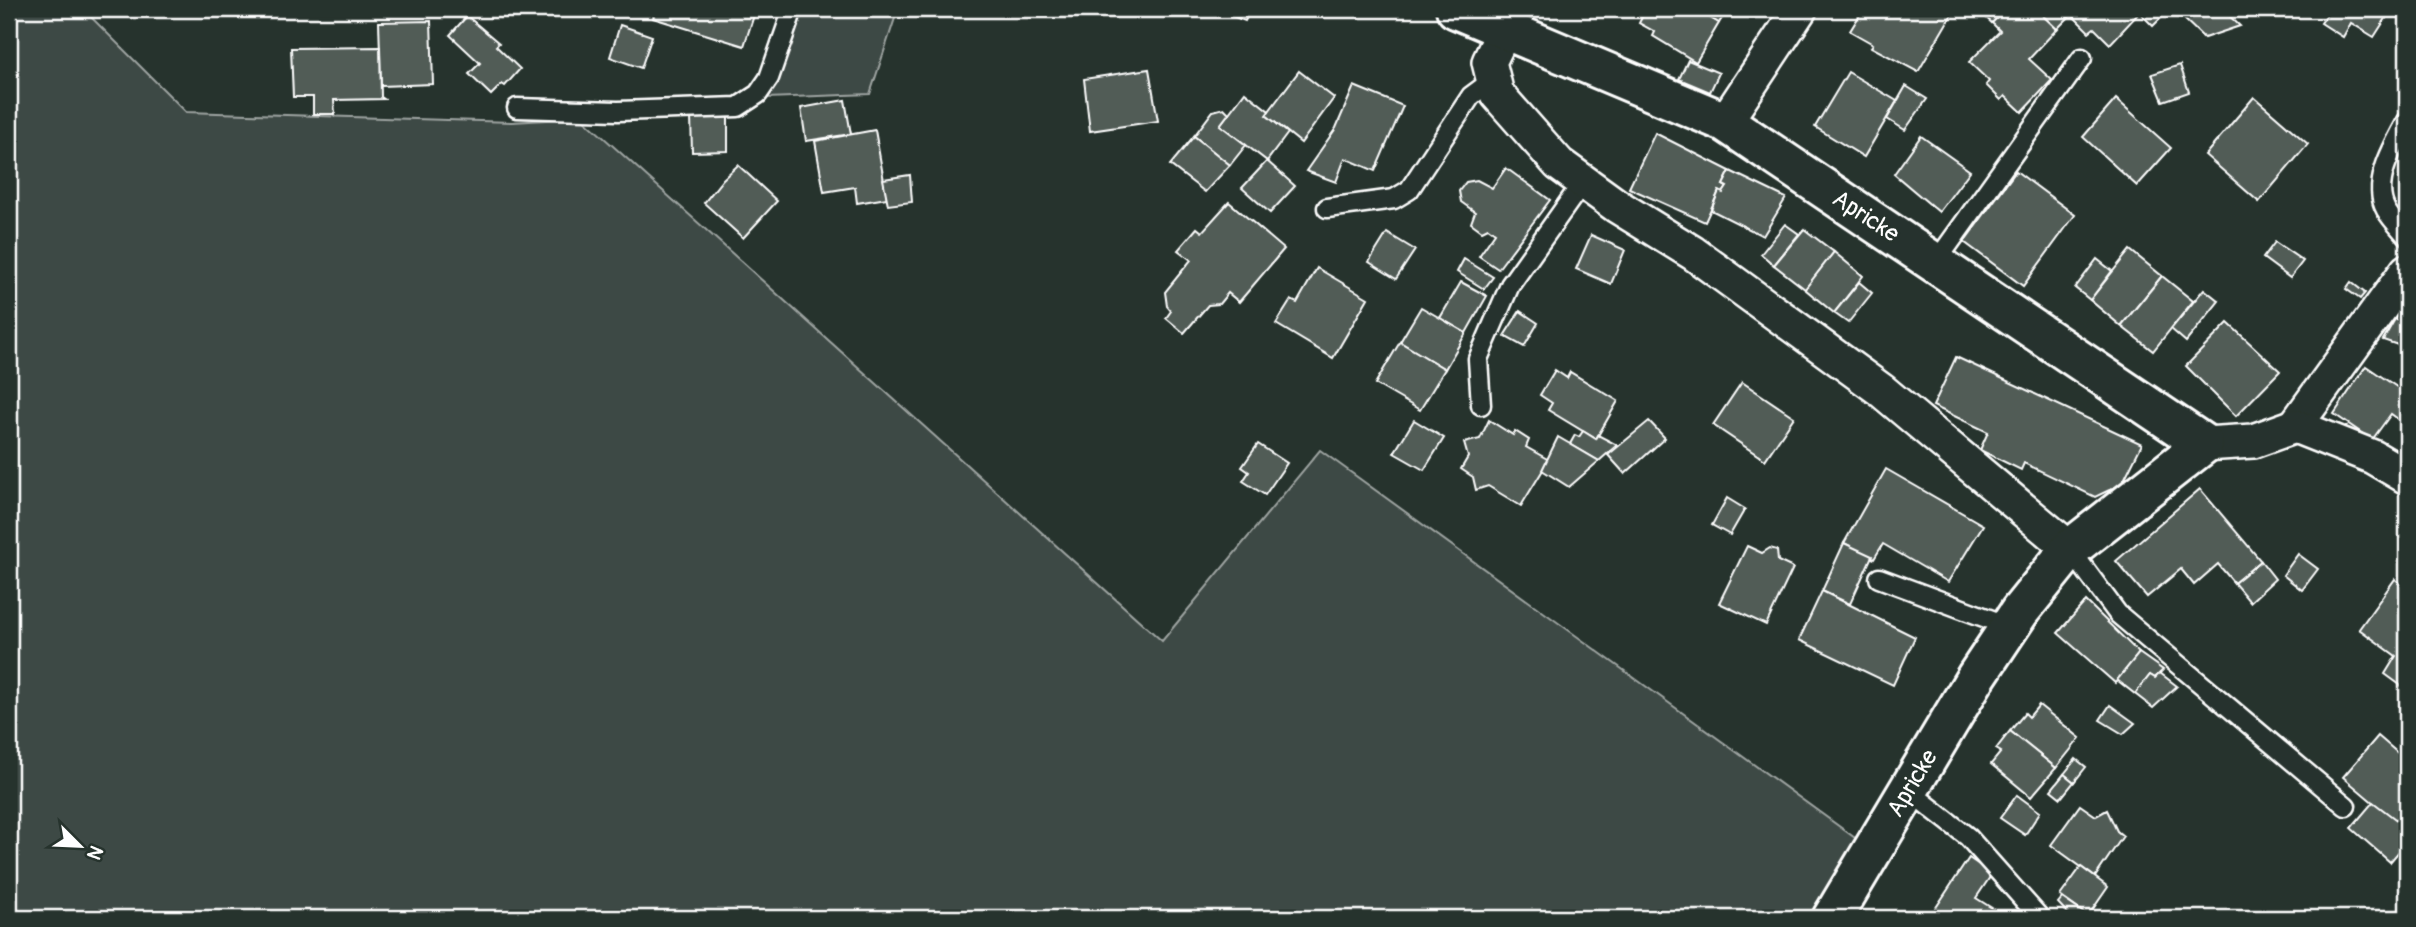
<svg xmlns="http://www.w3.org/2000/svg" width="2416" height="927" font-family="Pangolin,sans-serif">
<rect width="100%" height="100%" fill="#26332d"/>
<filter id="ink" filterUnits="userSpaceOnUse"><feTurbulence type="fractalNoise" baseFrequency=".0143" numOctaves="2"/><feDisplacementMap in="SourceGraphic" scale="14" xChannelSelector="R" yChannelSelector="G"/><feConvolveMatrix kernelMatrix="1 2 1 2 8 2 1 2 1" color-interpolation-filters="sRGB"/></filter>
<g filter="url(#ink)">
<g fill="#3e4944" stroke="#9ea4a2" stroke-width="2">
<polygon points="9,9 83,9 186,112 512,122 582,118 1162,641 1320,450 1862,843 1819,918 9,918"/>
<polygon points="798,9 898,9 870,94 767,98"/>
</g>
<g fill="#515c57" stroke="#fff" stroke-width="2">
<polygon points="656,9 756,9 744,46 653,18"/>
<polygon points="1215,9 1251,9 1245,21"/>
<polygon points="1646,9 1667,12 1669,9 1695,9 1719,23 1696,62 1653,36 1655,32 1639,23"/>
<polygon points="1695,9 1728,9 1719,23"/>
<polygon points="1855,9 1955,9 1918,72 1871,47 1873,44 1850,31 1861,13"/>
<polygon points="1984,9 2006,9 1992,23 1981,13"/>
<polygon points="2006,9 2036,9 2057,29 2029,59 2052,80 2022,112 2005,96 2001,100 1986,85 1989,81 1969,62 2000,31 1992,23"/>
<polygon points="2036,9 2074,9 2076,10 2057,29"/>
<polygon points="2074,9 2136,9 2140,12 2110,44 2094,28 2089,32 2074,17 2078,13"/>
<polygon points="2136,9 2170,9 2153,26"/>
<polygon points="2188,9 2222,9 2240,26 2204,38 2181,16"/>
<polygon points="2328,9 2392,9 2374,37 2351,23 2343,37 2321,23 2330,10"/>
<polygon points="467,16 499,43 496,46 520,69 505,86 502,84 491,95 469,74 480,63 450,35"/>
<polygon points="431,21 433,84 381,86 379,22"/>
<polygon points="620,25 652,36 641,68 610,57"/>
<polygon points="380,47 381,97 384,99 334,100 335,114 313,114 313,97 293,97 291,48"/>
<polygon points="1688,60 1719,73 1710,92 1679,79"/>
<polygon points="2180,65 2189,92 2163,101 2152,74"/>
<polygon points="1149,69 1158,121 1090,131 1084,79"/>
<polygon points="1299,71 1334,98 1301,143 1266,115"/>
<polygon points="1848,72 1897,101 1864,157 1815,127"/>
<polygon points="1354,86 1403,106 1375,171 1345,158 1336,182 1306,171 1336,128"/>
<polygon points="1906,86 1927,99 1905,130 1887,119"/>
<polygon points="1245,92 1269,111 1266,115 1288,133 1267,161 1220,125"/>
<polygon points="2254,97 2308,144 2259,202 2205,155"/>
<polygon points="2116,99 2171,148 2137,186 2083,137"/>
<polygon points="845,100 851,134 806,141 801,108"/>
<polygon points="1224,108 1229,113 1220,125 1246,145 1230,165 1194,136 1213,111"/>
<polygon points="728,116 728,151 692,152 691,117"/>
<polygon points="875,130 887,198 857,203 855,187 824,192 815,141"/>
<polygon points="1655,133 1730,171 1723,185 1727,187 1723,193 1719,191 1705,222 1629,188"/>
<polygon points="1194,136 1230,165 1205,192 1170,165"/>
<polygon points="1921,136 1970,171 1939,212 1894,174"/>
<polygon points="1267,161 1295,186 1270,213 1242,188"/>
<polygon points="738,165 777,201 743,238 704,203 723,179"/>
<polygon points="1506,168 1550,200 1498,269 1479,256 1495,233 1488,228 1482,231 1471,223 1475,212 1461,202 1459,191 1466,182 1477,180 1492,188"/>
<polygon points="1730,171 1786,198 1763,236 1711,210 1719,191 1723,193 1727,187 1723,185"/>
<polygon points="2016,171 2075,215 2023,286 1964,242"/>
<polygon points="910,175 912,202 888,205 883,179"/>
<polygon points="1229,202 1284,249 1239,302 1228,293 1219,304 1208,305 1184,333 1166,318 1171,311 1167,306 1165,292 1191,260 1178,250 1197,228 1202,232"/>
<polygon points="1785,224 1799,234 1774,265 1761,254"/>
<polygon points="1804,229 1834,252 1805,289 1774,265"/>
<polygon points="1387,233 1415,250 1396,279 1369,262"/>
<polygon points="1591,235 1625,250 1611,284 1576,269"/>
<polygon points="2275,242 2303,261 2290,278 2263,258"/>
<polygon points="2130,250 2162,276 2121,326 2090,300"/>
<polygon points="1834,252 1863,276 1834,313 1805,289"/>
<polygon points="1464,259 1493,277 1484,289 1457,272"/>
<polygon points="2097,259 2112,271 2090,300 2075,288"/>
<polygon points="1317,268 1368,298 1333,358 1276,324 1291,300 1297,303"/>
<polygon points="2162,276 2193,301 2153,351 2121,326"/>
<polygon points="1461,282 1487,296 1466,333 1440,318"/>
<polygon points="1859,282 1872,293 1848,323 1834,313"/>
<polygon points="2351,282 2365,293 2360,299 2346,289"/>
<polygon points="2204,289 2219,301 2186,342 2171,329"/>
<polygon points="1421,307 1466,333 1445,369 1400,342"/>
<polygon points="1520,311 1538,323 1524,347 1504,336"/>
<polygon points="2395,319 2407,323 2407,348 2383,340"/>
<polygon points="2228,323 2280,371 2236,416 2186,366"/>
<polygon points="1400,342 1445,369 1420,410 1375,384"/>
<polygon points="1956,357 2142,444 2122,484 2095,497 2024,463 2021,470 1980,450 1988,432 1933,406"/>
<polygon points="2366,366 2407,394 2405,424 2391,414 2372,440 2334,414"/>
<polygon points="1555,370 1567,378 1570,372 1618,401 1596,439 1548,410 1552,403 1540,395"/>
<polygon points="1742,382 1794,417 1765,460 1713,425"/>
<polygon points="1414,420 1444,438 1424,470 1394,453"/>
<polygon points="1489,420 1513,435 1515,431 1529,440 1526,447 1549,460 1521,506 1488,486 1476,490 1473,477 1461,469 1468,457 1464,443 1480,439"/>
<polygon points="1649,421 1665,438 1625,474 1608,455"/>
<polygon points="1583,431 1596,439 1598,435 1617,445 1599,461 1570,444 1575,435 1579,437"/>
<polygon points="1558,437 1599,461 1569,487 1542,470"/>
<polygon points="1258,444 1287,463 1265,495 1243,481 1249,472 1242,467"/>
<polygon points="1886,469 1983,525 1948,582 1883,544 1874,559 1844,543"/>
<polygon points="2200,489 2261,561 2234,583 2218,564 2194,585 2181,569 2147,597 2116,561"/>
<polygon points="1727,498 1745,509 1730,535 1712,525"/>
<polygon points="1844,543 1872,556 1850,604 1822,591"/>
<polygon points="1747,546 1762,553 1770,548 1777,550 1778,561 1793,568 1766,625 1719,603"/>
<polygon points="2298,554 2318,569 2302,590 2283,575"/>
<polygon points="2261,561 2275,579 2250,602 2234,583"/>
<polygon points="2395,579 2407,588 2407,690 2385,674 2396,656 2359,629"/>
<polygon points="1822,591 1915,637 1893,685 1799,640"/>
<polygon points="2086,601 2139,653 2115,683 2058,633"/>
<polygon points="2139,653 2163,670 2155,678 2150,675 2135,694 2117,680"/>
<polygon points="2160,673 2177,686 2153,708 2135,694 2150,675 2155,678"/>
<polygon points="2039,705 2080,738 2056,768 2010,731 2025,713 2029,717"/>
<polygon points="2110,705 2135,723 2123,734 2100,720"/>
<polygon points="2010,731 2056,768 2031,797 1991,764 2001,752 1996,749"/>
<polygon points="2378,736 2407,761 2407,807 2395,821 2343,777"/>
<polygon points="2076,759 2086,767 2074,782 2064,774"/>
<polygon points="2064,774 2074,782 2061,798 2051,790"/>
<polygon points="2017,795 2040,812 2025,835 2000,818"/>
<polygon points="2373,802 2407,828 2407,842 2390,862 2351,828"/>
<polygon points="2080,805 2096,816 2107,810 2117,831 2123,836 2095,877 2051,845"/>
<polygon points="1969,858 1992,874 1976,898 1995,910 1990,918 1929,918"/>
<polygon points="2081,867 2108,887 2088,916 2060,896"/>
<polygon points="2062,898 2088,916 2086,918 2072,918 2058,903"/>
</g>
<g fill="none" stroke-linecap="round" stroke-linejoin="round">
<defs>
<g id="lane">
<polyline points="517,108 618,111 738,107 758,94 769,78 793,9"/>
<path d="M2407 121C2394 145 2371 183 2386 210 2391 219 2400 228 2407 236"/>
<polyline points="1327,208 1394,199 1409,190 1471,96 1494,79"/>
<polyline points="1936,262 2082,58"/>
<polyline points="1481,405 1478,359 1510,285 1583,182"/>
<polyline points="2070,549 2118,614 2346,806"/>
<polyline points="1879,578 1992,620 2007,631"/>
<polyline points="1908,790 1968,837 2040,918"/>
</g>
<g id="street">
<polyline points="1504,31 1489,62 1497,94 1559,164 1617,206 1693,253 1881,390 2070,549"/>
<polyline points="1725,122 1800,9"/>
<polyline points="2295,426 2407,271"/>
<polyline points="2204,444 2253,441 2295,426 2373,457 2407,477"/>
</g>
<polyline id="secondary" points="1456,9 1725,122 2204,444 2070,549 2020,611 1976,677 1832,918"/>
</defs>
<use href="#lane" stroke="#fff" stroke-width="23"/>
<use href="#street" stroke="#fff" stroke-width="38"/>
<use href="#secondary" stroke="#fff" stroke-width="44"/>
<use href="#lane" stroke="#26332d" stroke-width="18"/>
<use href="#street" stroke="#26332d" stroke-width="33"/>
<use href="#secondary" stroke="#26332d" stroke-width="38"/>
</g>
</g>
<g text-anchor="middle" stroke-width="5" stroke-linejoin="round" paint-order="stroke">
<g font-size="24" fill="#fff" stroke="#26332d">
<text transform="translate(1866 216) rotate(33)" y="8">Apricke</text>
<text transform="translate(1912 783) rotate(-59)" y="8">Apricke</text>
</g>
</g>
<rect width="2416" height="927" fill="none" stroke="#26332d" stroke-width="35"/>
<rect x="18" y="18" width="2381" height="892" fill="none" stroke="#fff" stroke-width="2.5" filter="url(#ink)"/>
<g transform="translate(80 846) rotate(114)" stroke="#26332d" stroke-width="5" paint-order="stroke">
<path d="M0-5L12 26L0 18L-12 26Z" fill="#ffffff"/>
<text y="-10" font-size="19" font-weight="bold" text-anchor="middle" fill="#ffffff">N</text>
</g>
</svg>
